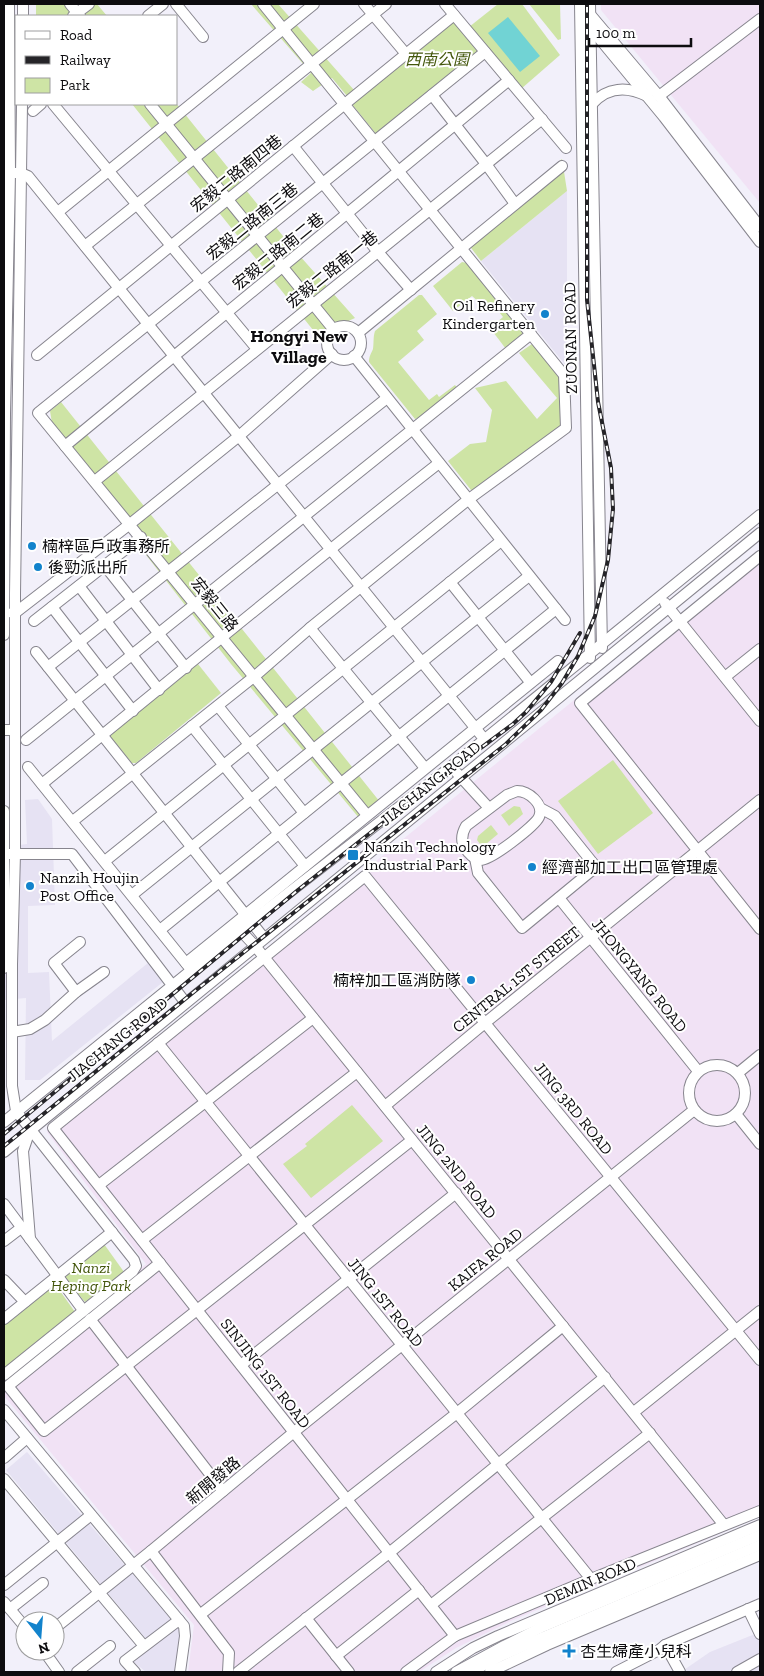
<svg xmlns="http://www.w3.org/2000/svg" width="764" height="1676" font-family="'Zilla Slab','Noto Sans TC',serif">
<rect width="100%" height="100%" fill="#f2f0fa"/>
<g fill="#e6e2f3">
<polygon points="567,191 567,367 481,261"/>
<polygon points="38,799 52,819 55,905 28,906 28,973 49,972 52,1041 148,963 163,982 40,1080 25,1080 26,998 4,1000 4,847 27,844 25,800"/>
<polygon points="27,1452 181,1630 175,1672 146,1672 134,1662 152,1646 6,1470"/>
<polygon points="760,1632 760,1672 681,1672 710,1652"/>
</g>
<g fill="#f1e2f5">
<polygon points="601,4 760,4 760,203 601,10"/>
<polygon points="760,549 760,1517 513,1620 456,1648 419,1672 188,1672 194,1625 4,1396 4,1380 146,1264 47,1132 49,1127"/>
</g>
<g fill="#cee4a5">
<polygon points="36,4 97,4 107,16 36,16"/>
<polygon points="251,4 278,4 354,90 347,96 332,78 313,91 301,82 311,73"/>
<polygon points="498,4 522,4 560,55 521,89 469,27"/>
<polygon points="529,4 560,4 561,39 558,40"/>
<polygon points="454,19 480,51 377,135 351,103"/>
<polygon points="176,103 291,246 355,318 317,335 132,104"/>
<polygon points="562,159 567,191 481,261 465,240"/>
<polygon points="462,262 467,263 525,330 524,335 506,349 490,328 503,317 492,303 487,306 483,302 481,304 472,296 453,311 433,286"/>
<path d="M419 295H422L437 314 417 331 424 340 398 362 429 400 437 394 439 397 455 385 458 389 421 417 415 419 369 362C369 356 371 354 373 349 374 342 373 337 375 331Z"/>
<polygon points="532,344 537,347 561,376 563,426 476,491 471,490 448,461 470,444 486,442 492,410 475,388 506,381 537,419 557,398 519,353"/>
<polygon points="61,402 380,802 359,818 231,664 139,546 147,539 52,423 50,411"/>
<polygon points="198,664 221,693 136,763 132,763 111,738 111,734"/>
<polygon points="613,760 653,813 598,854 558,801"/>
<polygon points="514,806 520,807 523,814 509,826 501,815"/>
<polygon points="491,825 498,834 486,844 480,844 477,840 478,836"/>
<polygon points="352,1105 383,1141 311,1198 283,1164 307,1146 305,1144"/>
<polygon points="104,1244 124,1272 85,1302 63,1276"/>
<polygon points="55,1284 75,1312 4,1369 4,1323"/>
</g>
<polygon fill="#71d3d4" points="508,17 540,56 520,72 488,33"/>
<g fill="none" stroke-linecap="round" stroke-linejoin="round">
<defs>
<g id="minor">
<polyline points="70,4 80,16"/>
<polyline points="176,4 203,37"/>
<polyline points="364,4 406,54"/>
<polyline points="445,4 566,148"/>
<polyline points="580,4 590,658"/>
<polyline points="590,4 602,648"/>
<polyline points="589,13 659,96 760,227"/>
<polyline points="23,16 23,4"/>
<polyline points="73,16 89,4"/>
<polyline points="148,16 163,4"/>
<polyline points="589,26 664,117 760,242"/>
<polyline points="432,95 486,164 515,204"/>
<polyline points="659,96 760,19"/>
<polyline points="53,104 257,349"/>
<polyline points="150,104 334,330"/>
<path d="M592 104C607 87 627 86 647 96"/>
<polyline points="33,111 41,104"/>
<polyline points="293,146 378,252 411,290"/>
<polyline points="10,173 21,173 28,176 485,740"/>
<polyline points="58,212 314,4"/>
<polyline points="85,246 386,4"/>
<circle cx="344" cy="343" r="17"/>
<polyline points="358,333 562,166"/>
<polyline points="37,355 454,15"/>
<polyline points="354,356 565,620"/>
<polyline points="65,446 509,80"/>
<polyline points="95,481 542,119"/>
<polyline points="760,556 580,703 760,929"/>
<polyline points="105,566 186,668"/>
<polyline points="450,582 530,682"/>
<polyline points="79,586 159,690"/>
<polyline points="665,603 760,721"/>
<polyline points="52,607 133,711"/>
<polyline points="12,613 15,613 130,524 239,436 332,354"/>
<polyline points="34,621 141,537"/>
<polyline points="310,628 425,768"/>
<polyline points="4,635 5,414 10,173 9,4"/>
<polyline points="36,652 264,938"/>
<polyline points="48,667 387,398"/>
<polyline points="725,677 760,649"/>
<polyline points="218,706 304,813"/>
<polyline points="192,726 305,866"/>
<polyline points="4,730 15,730"/>
<polyline points="26,740 531,334"/>
<polyline points="28,767 189,967"/>
<polyline points="457,773 489,808"/>
<path d="M42 784C174 677 305 568 439 463"/>
<path d="M517 791C528 791 545 804 539 817 535 826 490 861 480 860 474 859 468 853 465 848 460 840 462 833 466 826L507 795Z"/>
<polyline points="4,811 4,968"/>
<polyline points="367,815 38,413 485,52"/>
<polyline points="73,821 255,676 310,628 469,499 566,428 564,375 263,4"/>
<polyline points="5,854 72,854 185,1002"/>
<polyline points="475,858 478,873 522,928 596,867 555,816 540,808"/>
<polyline points="105,861 501,541"/>
<polyline points="132,895 529,576"/>
<polyline points="559,898 698,1071"/>
<polyline points="160,930 556,609"/>
<polyline points="241,931 255,946 724,1525"/>
<polyline points="186,963 558,661"/>
<polyline points="76,992 54,963 80,942"/>
<polyline points="12,1032 30,1029 45,1020 76,992 104,972"/>
<polyline points="158,1043 591,1579"/>
<circle cx="717" cy="1093" r="28"/>
<polyline points="738,1073 760,1055"/>
<polyline points="385,1106 485,1023 760,800"/>
<polyline points="736,1114 760,1144"/>
<polyline points="4,1122 251,922 452,766 760,515"/>
<polyline points="4,1152 760,533"/>
<polyline points="99,1185 313,1018"/>
<polyline points="4,1204 83,1310"/>
<polyline points="30,1239 23,1151 30,1130"/>
<polyline points="142,1240 357,1072"/>
<polyline points="4,1241 21,1228"/>
<polyline points="160,1263 8,1386 44,1431 412,1140"/>
<polyline points="4,1280 25,1302"/>
<polyline points="4,1319 112,1232"/>
<polyline points="90,1319 223,1491"/>
<polyline points="241,1365 456,1193"/>
<polyline points="4,1375 133,1271 136,1266 134,1260 16,1111 12,1086 12,964 15,854 15,594 22,104"/>
<polyline points="4,1410 184,1626 185,1636 180,1672"/>
<polyline points="634,1412 760,1311"/>
<polyline points="4,1458 27,1438"/>
<polyline points="4,1479 144,1646"/>
<polyline points="151,1551 229,1653 228,1672"/>
<polyline points="4,1585 91,1515"/>
<polyline points="4,1602 25,1627"/>
<polyline points="431,1605 650,1433"/>
<polyline points="10,1609 43,1583"/>
<polyline points="748,1609 760,1634"/>
<polyline points="201,1614 457,1413 563,1326"/>
<polyline points="306,1618 349,1672"/>
<polyline points="55,1628 151,1551 294,1432 694,1110"/>
<polyline points="455,1636 53,1128 365,876 760,1360"/>
<polyline points="665,1645 680,1672"/>
<polyline points="44,1651 59,1672"/>
<polyline points="336,1656 419,1590"/>
<polyline points="77,1672 110,1646"/>
<polyline points="135,1672 125,1661 179,1620"/>
<polyline points="238,1672 389,1553 605,1377"/>
<polyline points="406,1672 455,1636 591,1579 760,1511"/>
<polyline points="436,1672 473,1648 498,1636 760,1525"/>
<polyline points="456,1672 504,1646 540,1628 760,1535"/>
<polyline points="471,1672 499,1657 541,1638 760,1545"/>
<polyline points="490,1672 547,1645 760,1555"/>
<polyline points="616,1672 659,1650 665,1645 760,1604"/>
<polyline points="737,1672 760,1659"/>
</g>
</defs>
<use href="#minor" stroke="#87858e" stroke-width="12"/>
<use href="#minor" stroke="#fff" stroke-width="10"/>
<defs>
<g id="rail">
<polyline points="4,1134 298,890 431,785 513,724 526,712 551,682 580,633"/>
<polyline points="4,1146 195,991 506,744 541,710 562,683 578,656 595,616 608,560 613,509 611,468 598,402 587,300 587,4"/>
</g>
</defs>
<use href="#rail" stroke="#252428" stroke-width="4"/>
<use href="#rail" stroke="#fff" stroke-width="2" stroke-dasharray="5.5" stroke-linecap="butt"/>
</g>
<g fill="#1283cc" stroke="#fff" stroke-width="2">
<circle cx="545" cy="314" r="5"/>
<circle cx="32" cy="546" r="5"/>
<circle cx="38" cy="567" r="5"/>
<rect x="347" y="849" width="12" height="12" rx="2.5"/>
<circle cx="532" cy="867" r="5"/>
<circle cx="30" cy="886" r="5"/>
<circle cx="471" cy="980" r="5"/>
<path d="M566.5 1643.5h5v5h5v5h-5v5h-5v-5h-5v-5h5z"/>
</g>
<g text-anchor="middle" stroke-width="4" stroke-linejoin="round" paint-order="stroke">
<g font-size="16" font-style="italic" fill="#44570c" stroke="#fff">
<text x="437" y="65">西南公園</text>
<text x="91" y="1273">Nanzi<tspan x="91" dy="18">Heping Park</tspan></text>
</g>
<g font-size="16" fill="#0d0c0f" stroke="#fff">
<text transform="translate(236 173) rotate(-39)" y="6">宏毅二路南四巷</text>
<text transform="translate(252 221) rotate(-39)" y="6">宏毅二路南三巷</text>
<text transform="translate(278 251) rotate(-39)" y="6">宏毅二路南二巷</text>
<text transform="translate(332 269) rotate(-39)" y="6">宏毅二路南一巷</text>
<text transform="translate(570 338) rotate(-91)" y="6">ZUONAN ROAD</text>
<text transform="translate(215 604) rotate(51)" y="6">宏毅三路</text>
<text transform="translate(430 783) rotate(-39)" y="6">JIACHANG ROAD</text>
<text transform="translate(640 975) rotate(51)" y="6">JHONGYANG ROAD</text>
<text transform="translate(516 979) rotate(-39)" y="6">CENTRAL 1ST STREET</text>
<text transform="translate(117 1039) rotate(-39)" y="6">JIACHANG ROAD</text>
<text transform="translate(574 1108) rotate(51)" y="6">JING 3RD ROAD</text>
<text transform="translate(457 1171) rotate(51)" y="6">JING 2ND ROAD</text>
<text transform="translate(485 1259) rotate(-39)" y="6">KAIFA ROAD</text>
<text transform="translate(386 1302) rotate(51)" y="6">JING 1ST ROAD</text>
<text transform="translate(266 1373) rotate(52)" y="6">SINJING 1ST ROAD</text>
<text transform="translate(213 1480) rotate(-40)" y="6">新開發路</text>
<text transform="translate(590 1581) rotate(-23)" y="6">DEMIN ROAD</text>
</g>
<g font-size="16" fill="#0d0c0f" stroke="#fff" text-anchor="start">
<text x="535" y="311" text-anchor="end">Oil Refinery<tspan x="535" dy="18">Kindergarten</tspan></text>
<text x="42" y="552">楠梓區戶政事務所</text>
<text x="48" y="573">後勁派出所</text>
<text x="364" y="852">Nanzih Technology<tspan x="364" dy="18">Industrial Park</tspan></text>
<text x="542" y="873">經濟部加工出口區管理處</text>
<text x="40" y="883">Nanzih Houjin<tspan x="40" dy="18">Post Office</tspan></text>
<text x="461" y="986" text-anchor="end">楠梓加工區消防隊</text>
<text x="580" y="1657">杏生婦產小兒科</text>
</g>
<g font-size="18" font-weight="bold" fill="#0d0c0f" stroke="#fff">
<text x="299" y="342">Hongyi New<tspan x="299" dy="21">Village</tspan></text>
</g>
</g>
<rect width="764" height="1676" fill="none" stroke="#0d0c0f" stroke-width="10"/>
<rect x="15" y="15" width="162" height="90" fill="#ffffff" stroke="#9e9e9f"/>
<rect x="25" y="31" width="25" height="8" fill="#ffffff" stroke="#9e9e9f"/>
<text x="60" y="40" font-size="15" fill="#0d0c0f">Road</text>
<rect x="25" y="56" width="25" height="8" fill="#252428" stroke="#9e9e9f"/>
<text x="60" y="65" font-size="15" fill="#0d0c0f">Railway</text>
<rect x="25" y="78" width="25" height="15" fill="#cee4a5" stroke="#9e9e9f"/>
<text x="60" y="90" font-size="15" fill="#0d0c0f">Park</text>
<g transform="translate(40 1636) rotate(163)"><circle r="24" fill="#ffffff" stroke="#9e9e9f"/>
<path d="M0-4L9 19L0 12L-9 19Z" fill="#1283cc"/>
<text y="-8" font-size="14" font-weight="bold" text-anchor="middle" fill="#0d0c0f">N</text>
</g>
<path d="M589 38v8h102v-8" fill="none" stroke="#0d0c0f" stroke-width="2.5"/>
<text x="596" y="38" font-size="15" fill="#0d0c0f" stroke="#ffffff" stroke-width="4" paint-order="stroke">100 m</text>
</svg>
